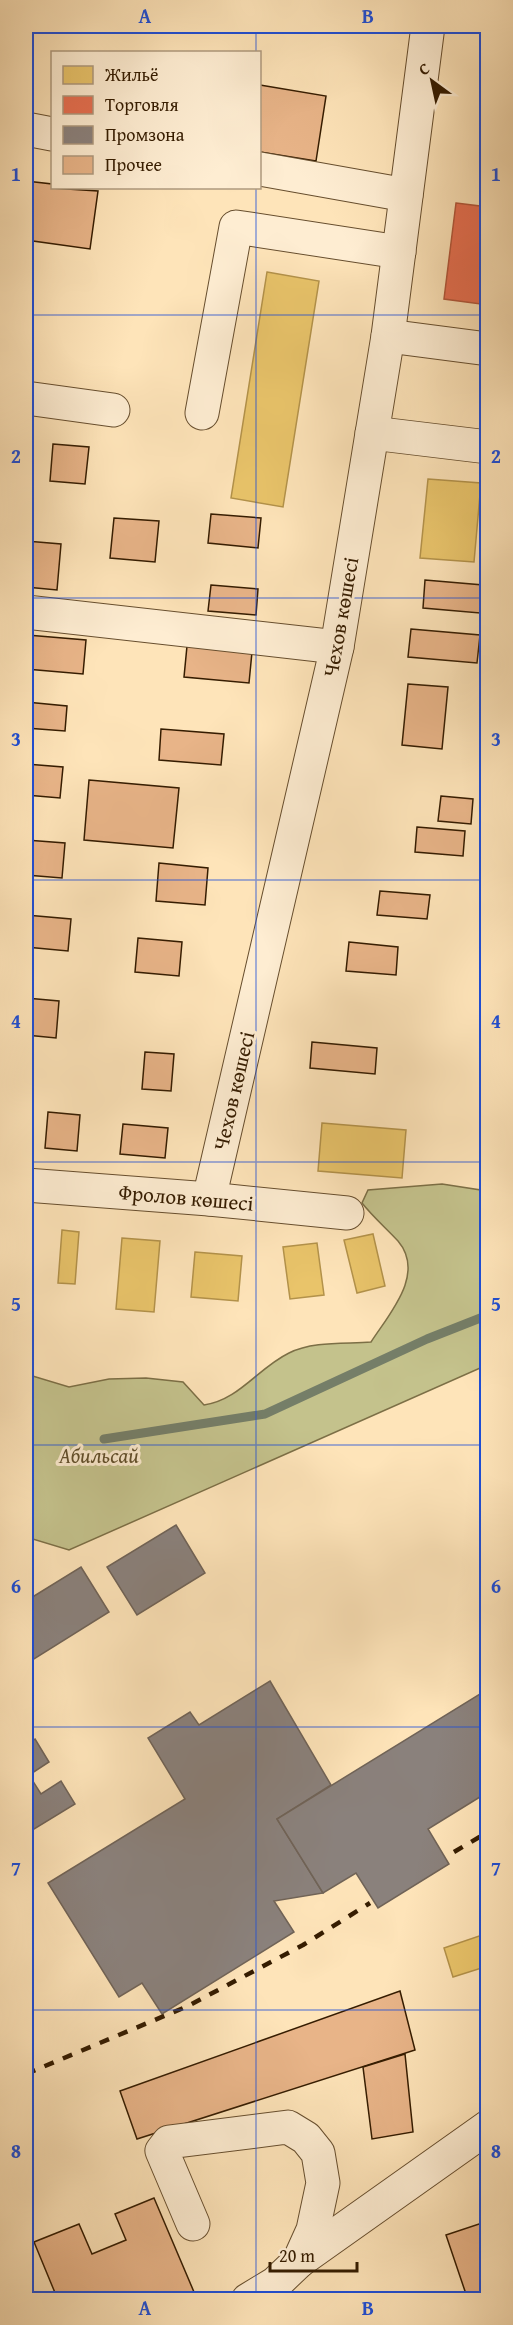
<svg xmlns="http://www.w3.org/2000/svg" width="513" height="2325" font-family="'Gentium Book Plus',serif">
<rect width="100%" height="100%" fill="#fee4b9"/>
<filter id="stains"><feTurbulence type="fractalNoise" baseFrequency=".00333" numOctaves="4"/><feColorMatrix values="0 0 0 0 .2 0 0 0 0 .09 0 0 0 0 .02 0 0 0 .5 -.17"/></filter>
<radialGradient id="worn" r=".72"><stop offset=".6" stop-color="#630" stop-opacity="0"/><stop offset="1" stop-color="#630" stop-opacity=".3"/></radialGradient>
<path fill="#c4c28c" stroke="#7c6f46" stroke-width="1.5" d="M442 1184 487 1191V1365L69 1550 26 1537V1374L69 1387 109 1379 146 1378 183 1382 204 1405C239 1400 258 1368 289 1353 313 1341 345 1344 371 1342 389 1314 426 1274 398 1241 386 1228 373 1217 362 1203L368 1190Z"/>
<g fill="#e9c46a" stroke="#b3924a" stroke-width="1.5">
<polygon points="267,272 319,281 283,507 231,498"/>
<polygon points="428,479 481,483 474,562 420,558"/>
<polygon points="322,1123 406,1130 402,1178 318,1171"/>
<polygon points="62,1230 79,1232 75,1284 58,1283"/>
<polygon points="373,1234 385,1286 357,1293 344,1240"/>
<polygon points="122,1238 160,1241 154,1312 116,1309"/>
<polygon points="317,1243 324,1295 290,1299 283,1247"/>
<polygon points="195,1252 242,1256 238,1301 191,1297"/>
<polygon points="488,1933 488,1966 453,1977 444,1948"/>
</g>
<polygon fill="#e76f51" stroke="#b25639" stroke-width="1.5" points="456,203 488,207 488,305 444,299"/>
<g fill="#8a817c" stroke="#706357" stroke-width="1.5">
<polygon points="176,1525 205,1573 137,1615 107,1567"/>
<polygon points="81,1567 109,1612 26,1664 26,1601"/>
<polygon points="270,1681 331,1785 277,1819 323,1893 274,1901 294,1932 162,2014 142,1983 119,1997 48,1883 185,1799 148,1738 190,1712 199,1725"/>
<polygon points="488,1689 488,1792 428,1829 449,1864 378,1908 356,1873 323,1893 277,1819"/>
<polygon points="35,1739 49,1762 29,1775 41,1794 61,1781 75,1804 26,1834 26,1746"/>
</g>
<g fill="none" stroke-linecap="round" stroke-linejoin="round">
<polyline stroke="#757e68" stroke-width="9" points="104,1439 265,1414 427,1339 488,1315"/>
</g>
<g fill="#e8b488" stroke="#351c00" stroke-width="1.5">
<polygon points="260,85 326,96 316,161 260,152"/>
<polygon points="26,181 52,184 52,188 98,191 90,249 26,240"/>
<polygon points="53,444 89,447 85,484 50,481"/>
<polygon points="211,514 261,518 258,548 208,543"/>
<polygon points="114,518 159,521 155,562 110,558"/>
<polygon points="26,541 61,544 57,590 26,587"/>
<polygon points="425,580 483,585 480,613 423,608"/>
<polygon points="211,585 258,589 256,615 208,611"/>
<polygon points="411,629 480,635 477,663 408,657"/>
<polygon points="27,635 86,640 83,674 26,669"/>
<polygon points="187,646 252,652 249,683 184,677"/>
<polygon points="408,684 448,687 442,749 402,745"/>
<polygon points="26,702 67,706 65,731 26,728"/>
<polygon points="161,729 224,734 221,765 159,760"/>
<polygon points="26,764 63,767 60,798 26,795"/>
<polygon points="89,780 179,788 173,848 84,840"/>
<polygon points="441,796 473,799 471,824 438,821"/>
<polygon points="417,827 465,831 463,856 415,852"/>
<polygon points="26,840 65,843 62,878 26,875"/>
<polygon points="159,863 208,868 205,905 156,901"/>
<polygon points="380,891 430,895 427,919 377,915"/>
<polygon points="26,915 71,919 68,951 26,947"/>
<polygon points="138,938 182,942 179,976 135,972"/>
<polygon points="349,942 398,947 396,975 346,971"/>
<polygon points="26,998 59,1001 56,1038 26,1035"/>
<polygon points="312,1042 377,1048 375,1074 310,1068"/>
<polygon points="145,1052 174,1054 171,1091 142,1089"/>
<polygon points="48,1112 80,1115 77,1151 45,1148"/>
<polygon points="123,1124 168,1128 165,1158 120,1154"/>
<polygon points="400,1991 415,2050 137,2139 120,2091"/>
<polygon points="405,2054 413,2132 372,2139 363,2067"/>
<polygon points="154,2198 194,2292 175,2300 58,2300 34,2242 79,2224 92,2254 126,2240 115,2214"/>
<polygon points="488,2221 488,2300 468,2300 446,2235"/>
</g>
<g fill="none" stroke-linecap="round" stroke-linejoin="round">
<defs>
<g id="minor">
<polyline points="26,129 52,134"/>
<polyline points="260,169 406,195"/>
<polyline points="388,336 488,349"/>
<polyline points="26,398 113,410"/>
<polyline points="202,413 236,227 399,252"/>
<polyline points="372,433 488,447"/>
<polyline points="26,612 337,647"/>
<polyline points="26,1185 209,1199 347,1213"/>
<polyline points="209,1199 337,647 388,336 428,26"/>
<polyline points="193,2224 162,2151 169,2142 288,2127 306,2138 318,2153 323,2183 313,2230 299,2261 276,2283 248,2300"/>
<polyline points="299,2261 488,2127"/>
</g>
</defs>
<use href="#minor" stroke="#674e2e" stroke-width="35"/>
<use href="#minor" stroke="#feedd2" stroke-width="33"/>
<g stroke="#351c00" stroke-width="4.5" stroke-dasharray="10 10" stroke-linecap="butt">
<polyline points="454,1852 488,1832"/>
<polyline points="26,2074 188,2006 303,1945 370,1903"/>
</g>
</g>
<path fill="none" stroke="#1d4ed8" stroke-width="1.5" stroke-opacity="0.55" d="M256 26V52M256 188V2300M26 315H488M26 598H488M26 880H488M26 1162H488M26 1445H488M26 1727H488M26 2010H488"/>
<g text-anchor="middle" stroke-width="6" stroke-linejoin="round" paint-order="stroke">
<g font-size="21" fill="#351c00" stroke="#feedd2">
<text transform="translate(341 617) rotate(-80)" y="7">Чехов көшесі</text>
<text transform="translate(234 1091) rotate(-77)" y="7">Чехов көшесі</text>
<text transform="translate(186 1198) rotate(5)" y="7">Фролов көшесі</text>
</g>
<g font-size="21" font-style="italic" fill="#604e2a" stroke="#feedd2">
<text x="99" y="1463">Абильсай</text>
</g>
</g>
<rect width="513" height="2325" fill="none" stroke="#fee4b9" stroke-width="66"/>
<rect x="51" y="51" width="210" height="138" fill="#feedd2" stroke="#ae997e" stroke-width="1.5"/>
<rect x="63" y="66" width="30" height="18" fill="#e9c46a" stroke="#ae997e" stroke-width="1.5"/>
<text x="105" y="81" font-size="18" fill="#351c00">Жильё</text>
<rect x="63" y="96" width="30" height="18" fill="#e76f51" stroke="#ae997e" stroke-width="1.5"/>
<text x="105" y="111" font-size="18" fill="#351c00">Торговля</text>
<rect x="63" y="126" width="30" height="18" fill="#8a817c" stroke="#ae997e" stroke-width="1.5"/>
<text x="105" y="141" font-size="18" fill="#351c00">Промзона</text>
<rect x="63" y="156" width="30" height="18" fill="#e8b488" stroke="#ae997e" stroke-width="1.5"/>
<text x="105" y="171" font-size="18" fill="#351c00">Прочее</text>
<g transform="translate(432 81) rotate(327)" stroke="#feedd2" stroke-width="4.5" paint-order="stroke">
<path d="M0-4.5L10 22L0 15L-10 22Z" fill="#351c00"/>
<text y="-9" font-size="16" font-weight="bold" text-anchor="middle" fill="#351c00">С</text>
</g>
<path d="M270 2262v9h87v-9" fill="none" stroke="#351c00" stroke-width="3"/>
<text x="279" y="2262" font-size="18" fill="#351c00" stroke="#feedd2" stroke-width="4.5" paint-order="stroke">20 m</text>
<rect x="33" y="33" width="447" height="2259" fill="none" stroke="#1d4ed8" stroke-width="2"/>
<g font-size="20" text-anchor="middle" font-weight="bold" fill="#1d4ed8">
<text x="145" y="23">A</text>
<text x="368" y="23">B</text>
<text x="16" y="181">1</text>
<text x="496" y="181">1</text>
<text x="16" y="463">2</text>
<text x="496" y="463">2</text>
<text x="16" y="746">3</text>
<text x="496" y="746">3</text>
<text x="16" y="1028">4</text>
<text x="496" y="1028">4</text>
<text x="16" y="1311">5</text>
<text x="496" y="1311">5</text>
<text x="16" y="1593">6</text>
<text x="496" y="1593">6</text>
<text x="16" y="1875">7</text>
<text x="496" y="1875">7</text>
<text x="16" y="2158">8</text>
<text x="496" y="2158">8</text>
<text x="145" y="2315">A</text>
<text x="368" y="2315">B</text>
</g>
<rect width="100%" height="100%" filter="url(#stains)"/>
<rect width="100%" height="100%" fill="url(#worn)"/>
</svg>
